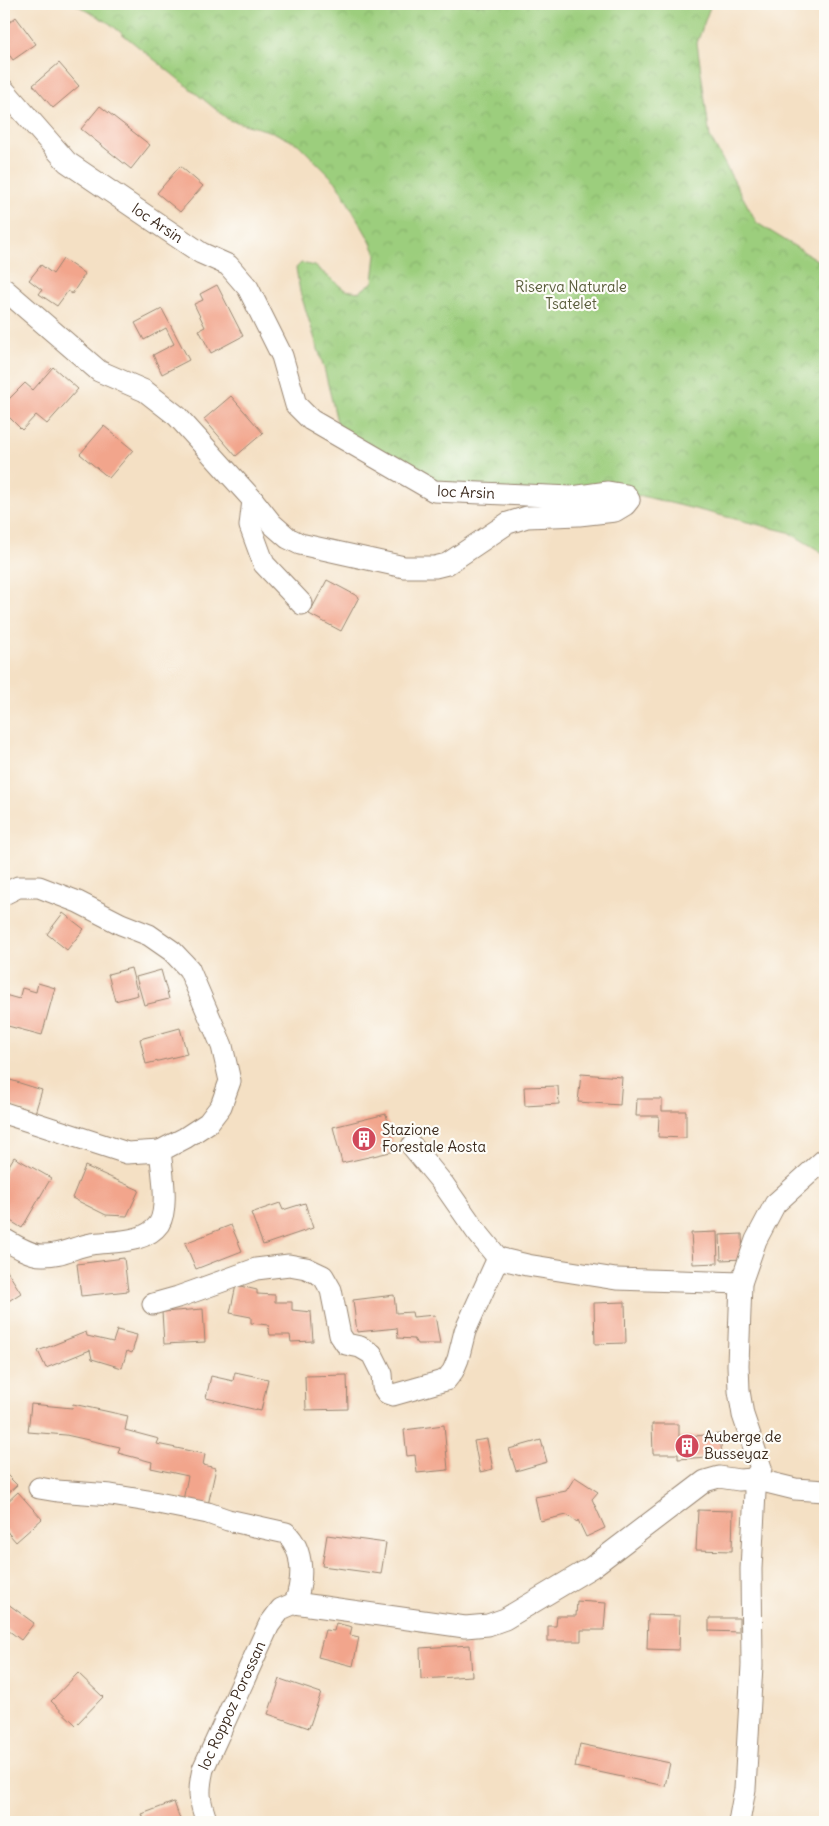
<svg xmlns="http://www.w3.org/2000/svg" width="829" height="1826" font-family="Delius,sans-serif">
<defs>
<pattern id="park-crowns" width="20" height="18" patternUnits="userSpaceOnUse" patternTransform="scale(1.25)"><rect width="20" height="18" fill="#9cce7d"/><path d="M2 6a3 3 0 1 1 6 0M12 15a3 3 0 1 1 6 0" fill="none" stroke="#87b16c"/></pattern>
</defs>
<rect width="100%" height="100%" fill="#fdfcf7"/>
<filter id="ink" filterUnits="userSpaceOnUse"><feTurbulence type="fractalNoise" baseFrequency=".02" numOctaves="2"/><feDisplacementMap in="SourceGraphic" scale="10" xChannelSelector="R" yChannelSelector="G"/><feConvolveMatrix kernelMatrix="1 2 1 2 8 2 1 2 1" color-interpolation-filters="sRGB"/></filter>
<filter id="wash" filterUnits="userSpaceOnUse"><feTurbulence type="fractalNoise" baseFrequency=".0096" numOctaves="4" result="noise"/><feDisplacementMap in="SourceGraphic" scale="20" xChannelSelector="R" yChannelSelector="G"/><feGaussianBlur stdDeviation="1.12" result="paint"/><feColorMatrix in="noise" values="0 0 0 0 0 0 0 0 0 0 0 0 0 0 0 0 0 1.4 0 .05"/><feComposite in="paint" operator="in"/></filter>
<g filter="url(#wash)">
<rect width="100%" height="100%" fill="#f4e0c4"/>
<polygon fill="url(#park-crowns)" stroke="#6c7c4e" points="75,4 711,4 697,43 710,137 757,223 825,265 825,554 788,532 642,496 435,486 339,430 324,368 300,292 296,268 301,263 315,266 345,290 359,292 373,282 376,254 369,239 336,182 298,144 273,132 229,120 109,23"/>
<g id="blocks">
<g fill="#f2a58c">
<polygon points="16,17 36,44 13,60 4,48 4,27"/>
<polygon points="59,63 79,86 53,108 33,85"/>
<polygon points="100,106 150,145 131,169 81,129"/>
<polygon points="180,166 203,186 180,212 157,193"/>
<polygon points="63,259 85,274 72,294 68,291 57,306 39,294 42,290 29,280 41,265 53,274"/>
<polygon points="217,285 243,336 211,353 199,330 205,327 194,304 203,300 200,294"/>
<polygon points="162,309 189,360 162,374 153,355 174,344 166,328 144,340 135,323"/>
<polygon points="53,367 78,389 47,424 36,415 22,430 4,412 4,404 25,383 33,390"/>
<polygon points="231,396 263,433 236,456 204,419"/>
<polygon points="104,426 133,450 109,478 80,454"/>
<polygon points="327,580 359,597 341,631 309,614"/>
<polygon points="63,913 84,929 67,950 47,934"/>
<polygon points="131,968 138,995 115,1001 108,974"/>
<polygon points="161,970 169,999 144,1005 136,977"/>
<polygon points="38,983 55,988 42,1035 4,1025 5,995 19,999 22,988 36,992"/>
<polygon points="180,1028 187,1054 146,1064 140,1039"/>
<polygon points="581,1074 622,1077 620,1105 578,1102"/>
<polygon points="4,1078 42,1090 35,1113 4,1103"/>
<polygon points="558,1086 559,1104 525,1106 524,1087"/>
<polygon points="637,1099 662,1099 662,1111 686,1111 686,1138 658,1137 659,1116 636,1116"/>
<polygon points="386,1114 395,1151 342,1163 333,1127"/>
<polygon points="14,1157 51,1178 22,1228 4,1217 4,1174"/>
<polygon points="85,1166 139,1190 127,1216 106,1215 72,1198"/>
<polygon points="280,1203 283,1210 305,1203 313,1228 263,1245 251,1213"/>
<polygon points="231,1225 242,1251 196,1269 185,1243"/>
<polygon points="717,1232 718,1263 693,1264 691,1233"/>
<polygon points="742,1234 743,1259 721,1260 720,1235"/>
<polygon points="124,1258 128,1291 81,1296 77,1264"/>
<polygon points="4,1266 21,1293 4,1304"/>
<polygon points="236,1285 257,1290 257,1294 275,1295 275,1302 292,1302 292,1310 311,1312 313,1341 291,1342 290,1335 270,1335 268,1325 251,1323 251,1317 230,1313"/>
<polygon points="394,1295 396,1313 412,1312 413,1317 435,1315 440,1344 417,1344 414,1339 398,1338 397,1328 357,1332 353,1300"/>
<polygon points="625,1302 626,1343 595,1344 594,1303"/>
<polygon points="203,1309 205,1342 164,1344 162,1312"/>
<polygon points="117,1330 137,1335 132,1353 127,1351 122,1368 92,1359 90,1350 46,1368 38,1351 86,1332 87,1336 113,1342"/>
<polygon points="235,1372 268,1379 261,1411 206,1398 211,1376 233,1381"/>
<polygon points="347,1375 348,1409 306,1410 305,1376"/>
<polygon points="31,1404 72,1408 73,1404 128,1416 125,1430 159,1439 157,1444 205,1454 203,1465 216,1468 208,1505 183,1500 188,1476 151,1468 152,1462 118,1453 120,1447 66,1435 28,1432"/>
<polygon points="652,1424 679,1424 679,1437 720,1434 722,1456 678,1459 678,1454 653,1454"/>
<polygon points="444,1425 448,1470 417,1473 415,1455 407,1456 404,1430"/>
<polygon points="487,1439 493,1469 480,1472 474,1441"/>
<polygon points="541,1440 547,1462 516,1471 509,1449"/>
<polygon points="4,1472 17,1485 4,1497"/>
<polygon points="575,1477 598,1492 592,1499 605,1528 586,1537 578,1520 577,1522 567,1515 540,1521 535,1497 566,1491"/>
<polygon points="18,1492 42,1519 16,1542 4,1528 4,1505"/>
<polygon points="698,1510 733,1511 732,1551 696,1550"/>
<polygon points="327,1535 386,1543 381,1574 322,1566"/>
<polygon points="4,1601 34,1623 21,1640 4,1627"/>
<polygon points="577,1601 606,1603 604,1630 581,1630 581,1641 548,1641 548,1626 556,1626 557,1616 576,1616"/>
<polygon points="648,1615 680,1616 679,1650 647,1649"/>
<polygon points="709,1618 739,1618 739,1632 709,1631"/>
<polygon points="336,1623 352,1627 350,1635 359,1637 353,1666 318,1657 325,1630 334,1631"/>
<polygon points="470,1645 472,1676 421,1679 420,1648"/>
<polygon points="78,1673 103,1697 76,1725 51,1701"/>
<polygon points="280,1679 321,1693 309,1728 268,1714"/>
<polygon points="580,1744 670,1763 665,1786 575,1767"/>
<polygon points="174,1802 181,1822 145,1822 142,1814"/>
</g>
</g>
</g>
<g filter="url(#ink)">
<use href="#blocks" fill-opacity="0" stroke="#988571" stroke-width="1"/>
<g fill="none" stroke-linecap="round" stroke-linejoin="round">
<defs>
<g id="minor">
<path id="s1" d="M4 90 67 162 201 253 228 265 248 288 282 356 296 405 311 420 434 491 572 497 608 492 626 495 629 500 625 505 615 511 579 515 527 517 508 523 447 564 435 567H404L300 544 288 538 272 524 253 500 177 416 145 391 99 371 4 289"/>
<polyline points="253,500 250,526 264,564 302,604"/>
<path d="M4 894 18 887H39L78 902 121 924 149 935 172 951 189 969 222 1046 230 1081 221 1106 208 1123 185 1138 160 1151C162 1170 169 1208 159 1224 145 1244 112 1241 91 1244 74 1247 60 1256 42 1255 30 1255 14 1245 4 1239"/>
<polyline points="4,1113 127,1153 160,1151"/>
<polyline points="412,1146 444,1185 476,1231 498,1258 527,1265 616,1279 741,1283"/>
<polyline points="153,1304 178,1297 256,1269 289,1265 306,1268 323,1276 331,1290 340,1335 346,1344 360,1347 372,1354 382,1374 383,1387 387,1393 393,1395 446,1380 453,1371 458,1359 465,1331 498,1258"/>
<path d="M39 1488 57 1491 111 1495 148 1501 208 1513 228 1520 286 1533C305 1551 303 1581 295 1603"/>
<polyline points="295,1603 465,1627 488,1625 505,1619 592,1567 705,1481 719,1477 739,1480 754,1479 795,1489 825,1491"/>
<path id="s2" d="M207 1822C199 1801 198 1791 203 1769L269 1625 281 1609 295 1603"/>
<polyline points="739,1822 745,1789 752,1665 751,1569 755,1492 754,1479 761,1468 743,1415 739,1391 738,1365 741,1283 756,1240 775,1204 825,1159"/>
</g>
</defs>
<use href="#minor" stroke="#988571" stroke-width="23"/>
<use href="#minor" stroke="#fff" stroke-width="21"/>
</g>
</g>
<defs>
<symbol id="building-disc" viewBox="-11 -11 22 22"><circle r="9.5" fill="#d1495b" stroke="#fdfcf7"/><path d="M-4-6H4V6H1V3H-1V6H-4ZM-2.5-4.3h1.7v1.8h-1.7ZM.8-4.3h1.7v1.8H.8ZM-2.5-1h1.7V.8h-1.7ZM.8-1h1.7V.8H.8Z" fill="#fff"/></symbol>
</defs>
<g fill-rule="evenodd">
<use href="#building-disc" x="350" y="1125" width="28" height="28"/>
<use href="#building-disc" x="673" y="1432" width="28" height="28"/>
</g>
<g text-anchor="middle" stroke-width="4.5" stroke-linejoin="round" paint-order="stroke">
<g font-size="15" fill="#3b2a1e" stroke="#fdfcf7">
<text dy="5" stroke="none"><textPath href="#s1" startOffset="205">loc Arsin</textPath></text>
<text dy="5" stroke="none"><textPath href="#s1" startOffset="640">loc Arsin</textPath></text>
<text dy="5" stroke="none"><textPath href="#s2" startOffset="124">loc Roppoz Porossan</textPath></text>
</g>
<g font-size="15" fill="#585b3a" stroke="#fdfcf7">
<text x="571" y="292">Riserva Naturale<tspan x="571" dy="17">Tsatelet</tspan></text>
</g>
<g font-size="15" fill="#3b2a1e" stroke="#fdfcf7" text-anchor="start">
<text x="382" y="1135">Stazione<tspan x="382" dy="17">Forestale Aosta</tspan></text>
<text x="704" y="1442">Auberge de<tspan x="704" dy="17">Busseyaz</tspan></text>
</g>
</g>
<rect width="829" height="1826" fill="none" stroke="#fdfcf7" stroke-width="20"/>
</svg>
